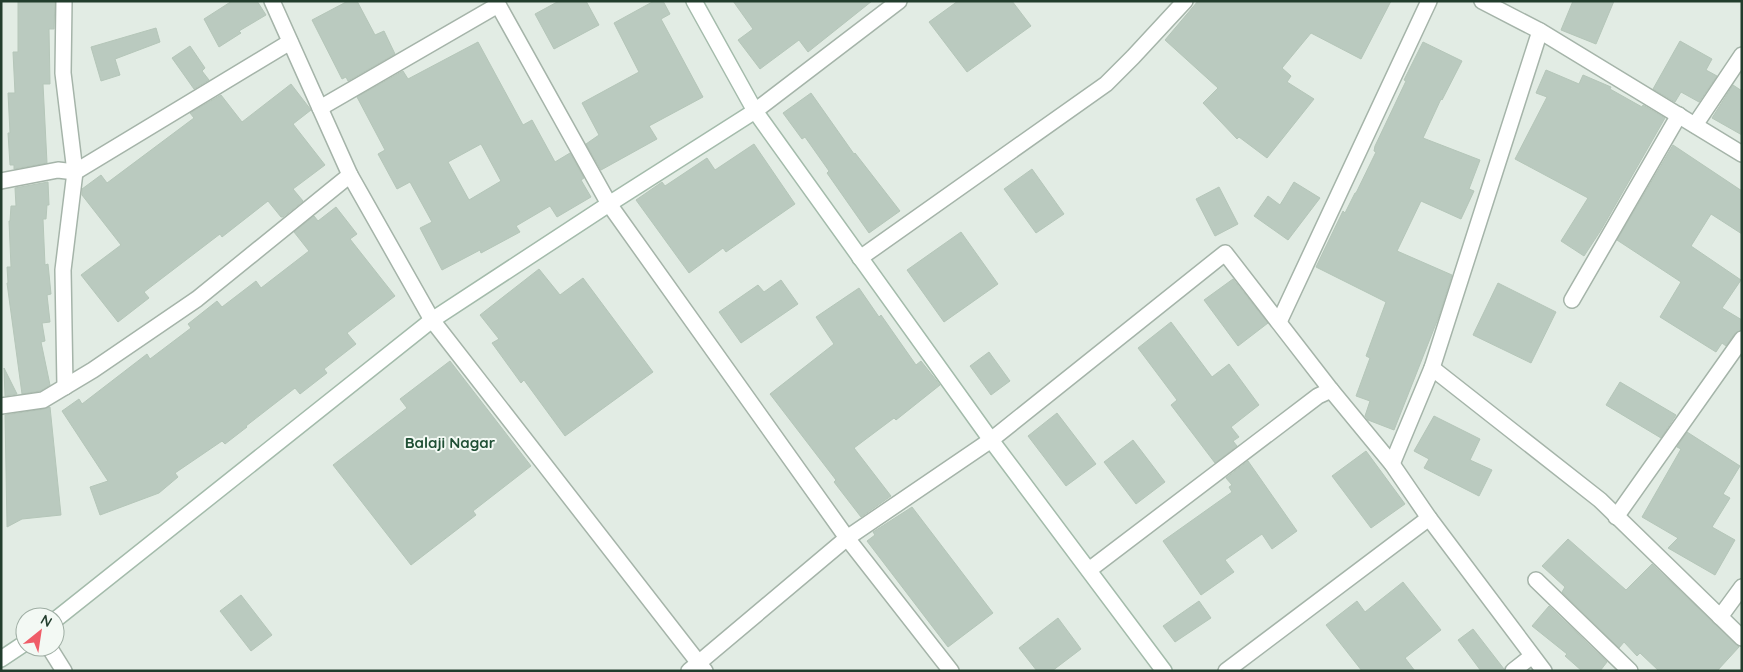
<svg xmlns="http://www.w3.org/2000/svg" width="1743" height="672" font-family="Quicksand,sans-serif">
<rect width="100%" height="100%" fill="#e2ece4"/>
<g fill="#bacabf" stroke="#b5c6b9" fill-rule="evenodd">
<polygon points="18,1 55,1 54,29 49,29 50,84 43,84 47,163 14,169 14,165 10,165 8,133 10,133 8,93 15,93 13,52 18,52"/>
<polygon points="232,1 257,1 266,15 239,31 241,33 219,47 204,19"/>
<polygon points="348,1 357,1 375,35 384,31 395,54 348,81 346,77 342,79 312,20"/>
<polygon points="559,1 586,1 599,25 554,49 535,14"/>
<polygon points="654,1 663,1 670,14 661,19 703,97 649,126 657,139 601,170 586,144 599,135 582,103 639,72 614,23"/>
<polygon points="733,1 872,1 808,52 799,40 760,69 738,40 753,29"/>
<polygon points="958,1 1012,1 1031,26 967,72 929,22"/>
<polygon points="1198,1 1391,1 1361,59 1311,33 1282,68 1291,76 1287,82 1314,99 1267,158 1239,137 1237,139 1203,103 1218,88 1165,40"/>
<polygon points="1573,1 1614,1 1596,44 1561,30"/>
<polygon points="156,28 160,42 115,59 120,75 101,81 91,47"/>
<polygon points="1680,41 1712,59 1706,70 1717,76 1699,102 1681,92 1675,102 1653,89"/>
<path d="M478 42 523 125 532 120 555 162 570 153 584 178 581 180 591 197 557 217 550 206 516 226 520 232 481 253 480 250 442 270 420 228 432 222 410 182 397 189 378 154 385 150 357 97 403 71 408 79ZM481 144 501 181 469 200 448 162Z"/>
<polygon points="1423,42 1462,61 1442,100 1441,99 1423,138 1480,160 1469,189 1474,191 1461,219 1421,201 1397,251 1452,275 1439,316 1394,430 1368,420 1365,416 1370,401 1356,396 1370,358 1366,356 1386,302 1316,267 1343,211 1345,213 1355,193 1356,193 1376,152 1374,151 1375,146 1406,81 1404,80"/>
<polygon points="190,46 205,68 202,71 209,80 194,89 172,58"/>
<polygon points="1546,70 1579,84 1583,75 1611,87 1610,89 1642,107 1643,105 1665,118 1601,230 1584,256 1561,241 1588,198 1515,159 1547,97 1536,93"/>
<polygon points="291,84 311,110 293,124 325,165 293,189 303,201 283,217 281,217 268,201 222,237 220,234 144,292 149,298 118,322 81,275 121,245 82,195 82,189 101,175 107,183 194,118 190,113 221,95 242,122"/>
<polygon points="1733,85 1742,91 1742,135 1712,118"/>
<polygon points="811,93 854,154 855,153 900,211 869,233 827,173 829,171 805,137 802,139 783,113"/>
<polygon points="754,144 795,204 726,252 723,248 689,273 636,200 662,182 665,186 707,158 715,170"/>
<polygon points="1673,145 1742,191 1742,234 1711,214 1691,246 1741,280 1722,308 1742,320 1742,330 1735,333 1726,346 1722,343 1716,352 1660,317 1681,282 1617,240"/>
<polygon points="1032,169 1064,214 1036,233 1004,189"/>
<polygon points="48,182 49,205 47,205 46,219 43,219 45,265 48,264 51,294 47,295 50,322 42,323 45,341 41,342 50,385 40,391 22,394 7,283 8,283 7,267 11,267 9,221 10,221 11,206 16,206 15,188"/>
<polygon points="1294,182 1320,198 1288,240 1254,216 1268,196 1280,205"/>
<polygon points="1219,187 1238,224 1215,236 1196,199"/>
<polygon points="336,207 357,234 350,239 395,296 347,333 356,344 324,369 327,373 300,394 295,388 246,426 247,427 225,444 222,441 175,473 178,477 159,493 100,515 90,487 108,481 62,411 79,399 82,404 147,354 150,359 191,328 188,324 217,301 222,307 256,281 261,288 309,251 294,232 314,216 318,221"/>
<polygon points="961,232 998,284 944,322 907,270"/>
<polygon points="539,269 560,295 583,278 653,372 565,436 524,380 521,383 492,343 499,339 480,315"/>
<polygon points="1233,279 1268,323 1238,346 1204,300"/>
<polygon points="781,280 798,304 741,343 719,312 758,285 764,292"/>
<polygon points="1498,283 1556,312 1531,363 1473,335"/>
<polygon points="859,288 879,317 881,315 916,365 921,361 940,385 896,420 894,418 854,448 891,496 861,517 834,482 836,480 770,394 834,344 816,317"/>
<polygon points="1171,322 1212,377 1229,364 1259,405 1231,427 1239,437 1233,441 1237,446 1215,463 1171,405 1177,400 1138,348"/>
<polygon points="989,352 1010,381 991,395 970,366"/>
<polygon points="450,361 531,466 473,511 476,515 411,565 333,465 407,408 400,399"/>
<polygon points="4,368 17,394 5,396"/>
<polygon points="1620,382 1676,415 1661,438 1606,405"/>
<polygon points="50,407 61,515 22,519 7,527 5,415 44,409"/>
<polygon points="1057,413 1096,464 1066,486 1028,436"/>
<polygon points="1434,416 1480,439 1470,460 1492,470 1479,496 1424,468 1429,459 1414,451"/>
<polygon points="1687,432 1740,466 1723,494 1730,498 1712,527 1735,540 1715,575 1668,548 1678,538 1642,517 1681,449 1677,447"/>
<polygon points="1133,440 1165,482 1136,504 1104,462"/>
<polygon points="1366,451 1405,504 1371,528 1332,476"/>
<polygon points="1248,461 1297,531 1272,549 1262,534 1225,560 1234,572 1201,595 1163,541 1232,492 1229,487 1232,485 1226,478"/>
<polygon points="912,507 993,613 948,647 867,541 875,535 873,532"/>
<polygon points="1568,539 1626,590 1652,564 1739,647 1717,671 1659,671 1640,653 1637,656 1624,642 1619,648 1562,592 1565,587 1542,566"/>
<polygon points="1403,582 1441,630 1405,658 1415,671 1362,671 1326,625 1357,601 1365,612"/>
<polygon points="241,595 272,635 251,651 220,611"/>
<polygon points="1199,601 1211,618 1175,642 1163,626"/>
<polygon points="1549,606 1607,662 1600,671 1582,671 1565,656 1567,654 1532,626"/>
<polygon points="1058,618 1081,649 1052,671 1037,671 1019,648"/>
<polygon points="1473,629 1504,669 1504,671 1481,671 1458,640"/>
</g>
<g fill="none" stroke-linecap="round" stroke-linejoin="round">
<defs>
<g id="street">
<polyline points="64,1 63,73 75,172 63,270 65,387"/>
<polyline points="272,1 350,175 432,320 705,671"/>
<polyline points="496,1 609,204 847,538 951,671"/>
<polyline points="1482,1 1540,31 1742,154"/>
<polyline points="320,108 498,5"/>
<polyline points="755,111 899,1"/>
<polyline points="1695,125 1742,55"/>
<polyline points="1,181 58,170 75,172 290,42"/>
<polyline points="860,258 1106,84 1133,57 1185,1"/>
<polyline points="1572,300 1679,115"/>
<polyline points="1279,322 1429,1"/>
<polyline points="1432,368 1600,500 1742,638"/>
<polyline points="1,406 43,400 93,370 197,299 350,175"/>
<polyline points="1392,464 1432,368 1540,31"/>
<polyline points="1616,517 1742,339"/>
<polyline points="1089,570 1318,396 1331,390"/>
<polyline points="1536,580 1630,671"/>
<polyline points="1720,617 1742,587"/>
<polyline points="49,647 64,671"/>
<polyline points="689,671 847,538 991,440 1225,253 1331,390 1392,464 1429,518 1544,671"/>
<polyline points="1226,671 1429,518"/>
<polyline points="1513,671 1532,656"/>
</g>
<g id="secondary">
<polyline points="694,1 755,111 991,440 1164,671"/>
<polyline points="55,620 432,320 609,204 755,111"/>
<polyline points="1,659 25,643"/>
</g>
</defs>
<use href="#street" stroke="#a5b4a9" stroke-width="18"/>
<use href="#secondary" stroke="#a4bbab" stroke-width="18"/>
<use href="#street" stroke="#fff" stroke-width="15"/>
<use href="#secondary" stroke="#fff" stroke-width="15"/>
</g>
<g text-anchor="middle" stroke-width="4" stroke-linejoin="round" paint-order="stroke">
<g font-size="15" font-weight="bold" fill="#1f4f34" stroke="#f3f9f4">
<text x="450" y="448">Balaji Nagar</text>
</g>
</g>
<rect width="1743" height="672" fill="none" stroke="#223d2d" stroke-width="5"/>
<g transform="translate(40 632) rotate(30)"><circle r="24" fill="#f3f9f4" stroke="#9faea4"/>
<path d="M0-4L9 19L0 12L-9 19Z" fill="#ef5d68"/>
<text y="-8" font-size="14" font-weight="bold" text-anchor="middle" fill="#223d2d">N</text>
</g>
</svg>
